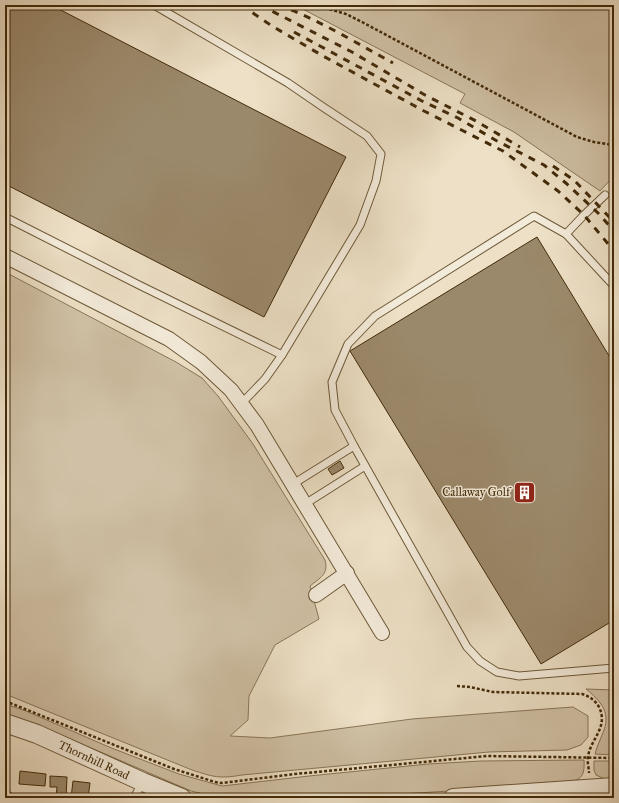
<svg xmlns="http://www.w3.org/2000/svg" width="619" height="803" font-family="'IM FELL Great Primer',serif">
<rect width="100%" height="100%" fill="#ede0c6"/>
<filter id="stains"><feTurbulence type="fractalNoise" baseFrequency=".005" numOctaves="4"/><feColorMatrix values="0 0 0 0 .2 0 0 0 0 .09 0 0 0 0 .02 0 0 0 .5 -.17"/></filter>
<radialGradient id="worn" r=".72"><stop offset=".6" stop-color="#630" stop-opacity="0"/><stop offset="1" stop-color="#630" stop-opacity=".3"/></radialGradient>
<g fill="#d0c1a6" stroke="#897658">
<polygon points="295,5 614,5 614,176 600,191 514,132 460,103 465,94"/>
<path d="M5 272 176 362 202 378 218 396 253 444 325 560C329 574 320 578 310 586L319 619 275 645 249 696 248 720 230 736 270 738 412 719 573 707 588 716V737L581 745 567 750 489 752 242 775C220 779 213 777 192 770L5 694Z"/>
<path d="M586 689 614 690V755L595 754C597 746 601 738 604 730 611 711 599 700 586 689Z"/>
<path d="M5 704 26 711 109 747 179 774 222 786 309 776 428 764 481 761 584 760C585 779 580 779 564 784L335 798H221L191 791 47 729 5 716Z"/>
<polygon points="594,761 614,761 614,779 607,780 596,775 594,770"/>
</g>
<g fill="#9b896b" stroke="#422a09">
<polygon points="5,5 51,5 346,157 264,317 5,184"/>
<polygon points="537,237 614,364 614,620 541,664 350,351"/>
<polygon points="340,461 344,468 332,475 328,469"/>
<polygon points="20,771 46,774 45,786 19,784"/>
<polygon points="50,776 67,777 66,798 56,798 57,787 50,787"/>
<polygon points="73,781 90,783 88,798 71,798"/>
<polygon points="11,792 11,798 5,798 5,793"/>
</g>
<g fill="none" stroke-linecap="round" stroke-linejoin="round">
<defs>
<g id="service">
<polyline points="154,5 288,83 323,107 367,136 381,154 376,181 360,225 282,355 265,379 241,404"/>
<polyline points="5,217 139,285 282,355"/>
<polyline points="566,234 584,215 605,195"/>
<polyline points="614,286 566,234 534,216 375,316 348,344 332,382 335,410 354,446 467,647 480,661 497,672 519,676 614,668"/>
<polyline points="293,484 354,446"/>
<polyline points="305,504 365,466"/>
<polyline points="134,798 142,783"/>
</g>
<g id="minor">
<polyline points="5,256 169,339 201,362 231,390 257,425 382,633"/>
<polyline points="316,595 347,573"/>
</g>
<g id="tertiary">
<polyline points="5,723 37,734 143,782 182,798"/>
<polyline points="453,798 614,787"/>
</g>
</defs>
<use href="#service" stroke="#6d5838" stroke-width="9"/>
<use href="#minor" stroke="#6d5838" stroke-width="16"/>
<use href="#tertiary" stroke="#6d5838" stroke-width="20"/>
<g stroke="#422a09" stroke-width="2.5" stroke-dasharray="3 2" stroke-linecap="butt">
<polyline points="315,5 346,14 362,22 577,137 594,142 614,145"/>
<path d="M457 686 470 687 493 692 582 694C589 696 595 700 599 707 609 728 590 739 588 757 587 762 589 768 589 773"/>
<polyline points="5,701 174,769 215,782 222,783 295,774 487,756 614,758"/>
</g>
<use href="#service" stroke="#f3ebda" stroke-width="7"/>
<use href="#minor" stroke="#f3ebda" stroke-width="14"/>
<use href="#tertiary" stroke="#f3ebda" stroke-width="18"/>
<g stroke="#422a09" stroke-width="3" stroke-dasharray="7 7" stroke-linecap="butt">
<polyline points="241,5 272,26 323,56 424,111 503,151 558,191 584,215 614,251"/>
<polyline points="260,5 352,52 425,95 476,121 520,147"/>
<path d="M278 5C318 19 356 43 393 63"/>
<polyline points="294,32 422,101 458,118 497,141 544,165 567,184 598,213 614,231"/>
<polyline points="553,166 574,180 614,222"/>
</g>
</g>
<defs>
<symbol id="building-square" viewBox="-11 -11 22 22"><rect x="-9" y="-9" width="18" height="18" rx="4" fill="#8f2418" stroke="#f3ebda"/><path d="M-4-6H4V6H1V3H-1V6H-4ZM-2.5-4.3h1.7v1.8h-1.7ZM.8-4.3h1.7v1.8H.8ZM-2.5-1h1.7V.8h-1.7ZM.8-1h1.7V.8H.8Z" fill="#fff"/></symbol>
</defs>
<g fill-rule="evenodd">
<use href="#building-square" x="512" y="480" width="25" height="25"/>
</g>
<g text-anchor="middle" stroke-width="3" stroke-linejoin="round" paint-order="stroke">
<g font-size="12" fill="#422a09" stroke="#f3ebda" text-anchor="end">
<text x="510" y="496">Callaway Golf</text>
</g>
<g font-size="12" fill="#422a09" stroke="#f3ebda">
<text transform="translate(94 760) rotate(25)" y="4">Thornhill Road</text>
</g>
</g>
<rect width="619" height="803" fill="none" stroke="#ede0c6" stroke-width="20"/>
<rect x="6" y="6" width="607" height="791" fill="none" stroke="#422a09" stroke-width="2"/>
<rect x="10" y="10" width="599" height="783" fill="none" stroke="#422a09"/>
<rect width="100%" height="100%" filter="url(#stains)"/>
<rect width="100%" height="100%" fill="url(#worn)"/>
</svg>
